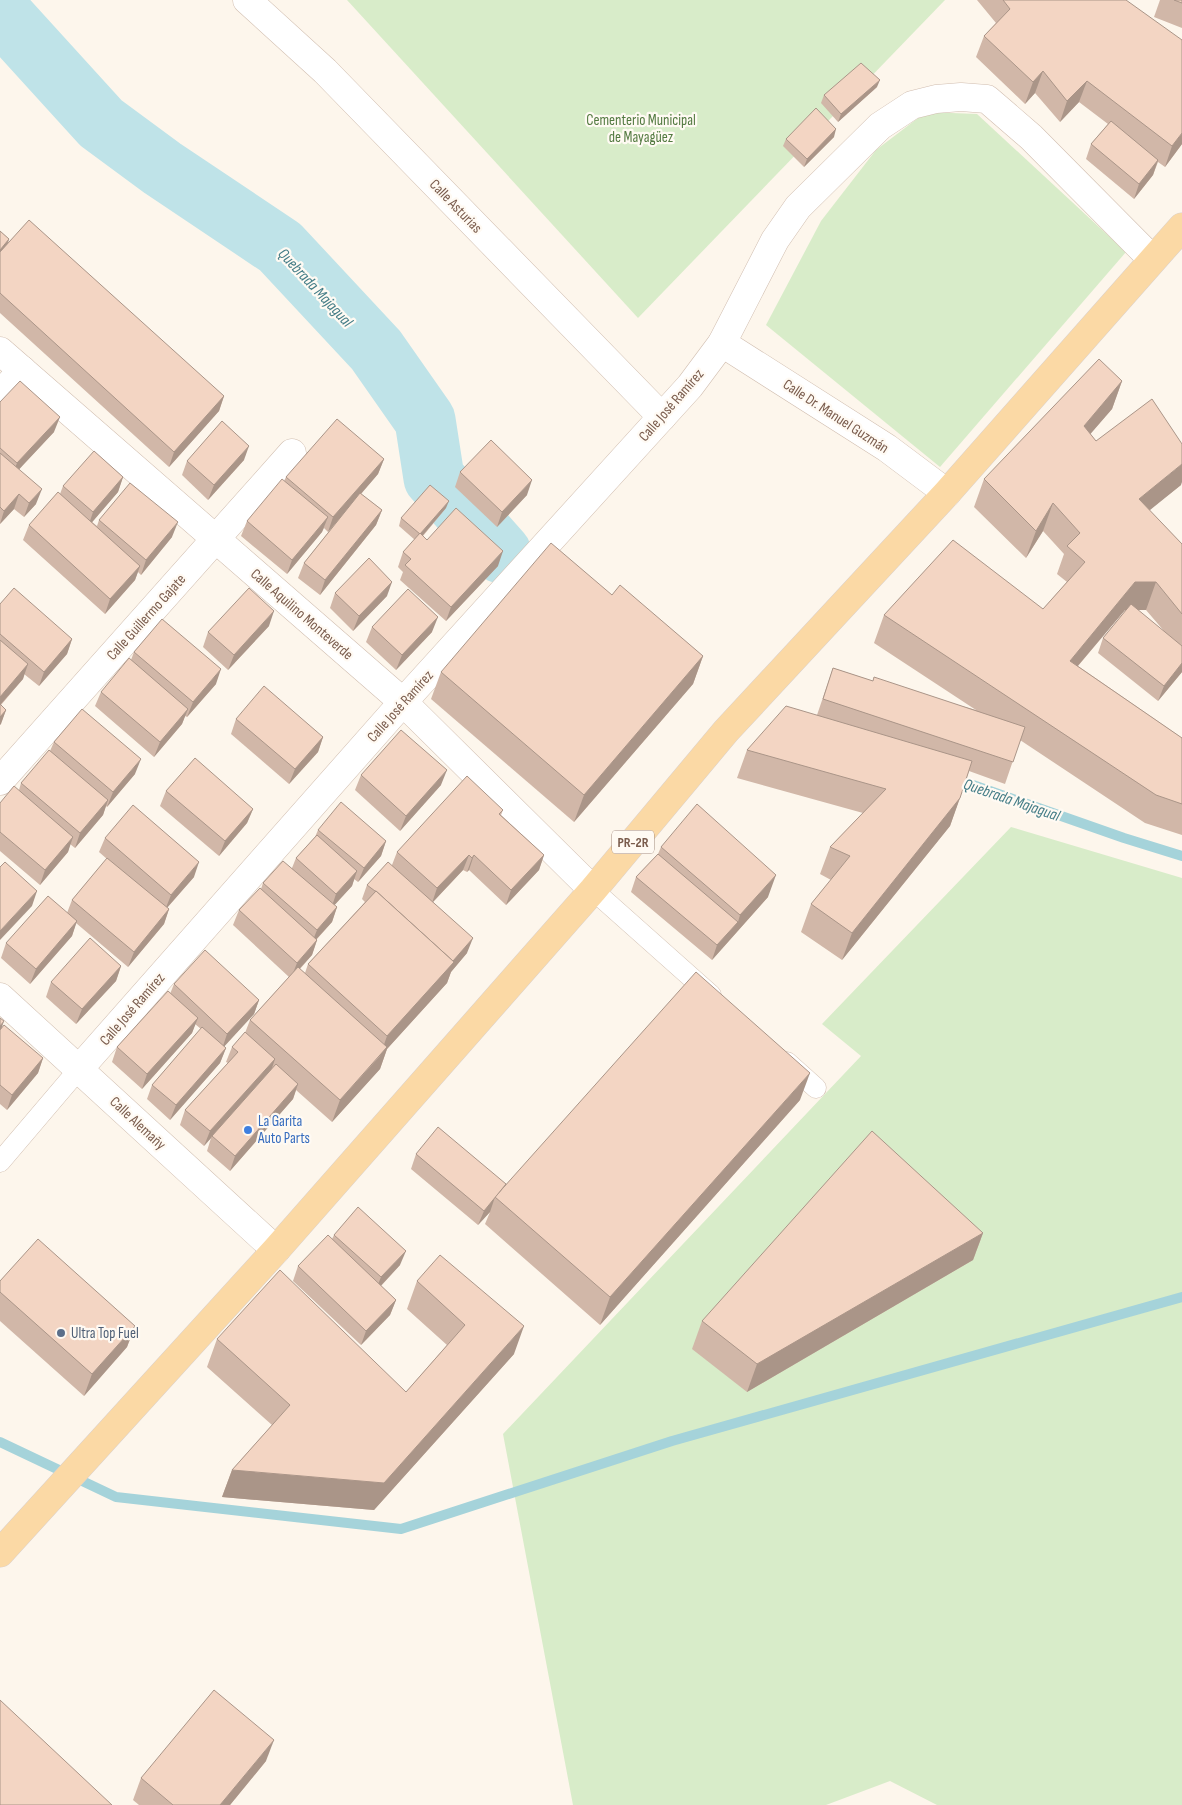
<svg xmlns="http://www.w3.org/2000/svg" width="1182" height="1805" font-family="'Sofia Sans Condensed',sans-serif">
<rect width="100%" height="100%" fill="#fdf6ec"/>
<g fill="#d8ecc9">
<polygon points="347,0 945,0 638,318"/>
<polygon points="926,112 977,114 1126,252 940,467 766,325 821,221 876,150"/>
<polygon points="1011,827 1182,878 1182,1805 937,1805 890,1781 826,1805 573,1805 503,1434 861,1056 822,1024"/>
</g>
<g fill="none" stroke-linecap="round" stroke-linejoin="round">
<g stroke="#a5d3da" stroke-width="10">
<polyline points="953,778 1124,838 1182,856"/>
<polyline points="0,1442 116,1497 401,1529 672,1441 1182,1297"/>
</g>
<polyline stroke="#bfe3e8" stroke-width="61" points="0,12 101,123 162,168 280,247 376,350 425,420 434,478 501,553"/>
<defs>
<g id="lane">
<polyline points="593,890 711,995"/>
<polyline points="787,1062 816,1088"/>
<polyline points="0,1162 79,1069"/>
</g>
<g id="street">
<polyline points="247,0 325,71 662,417"/>
<polyline points="722,343 887,448 947,493"/>
<polyline points="0,351 403,702 593,890"/>
<polyline points="0,395 22,370"/>
<polyline points="0,781 292,453"/>
<polyline points="0,997 276,1250"/>
<polyline points="79,1069 403,702 690,386 722,343 775,240 798,207 880,126 912,105 936,99 961,97 987,99 1031,137 1152,259"/>
</g>
<polyline id="primary" points="0,1553 276,1250 593,890 726,731 947,493 1182,227"/>
</defs>
<use href="#lane" stroke="#d1beb0" stroke-width="21"/>
<use href="#street" stroke="#d1beb0" stroke-width="29"/>
<use href="#primary" stroke="#dad1cd" stroke-width="29"/>
<use href="#lane" stroke="#fff" stroke-width="20"/>
<use href="#street" stroke="#fff" stroke-width="28"/>
<use href="#primary" stroke="#fbd9a5" stroke-width="28"/>
</g>
<g fill="#d1b7a8" fill-rule="evenodd">
<polygon points="977,0 1126,0 1182,144 1165,167 1158,162 1153,175 1134,199 1086,159 1091,144 1108,124 1079,102 1060,122 1035,93 1025,104 976,57 984,36 996,23"/>
<polygon points="1160,0 1182,0 1182,28 1154,17"/>
<polygon points="877,87 838,122 821,103 824,95"/>
<polygon points="834,137 804,167 783,146 786,139"/>
<polygon points="0,231 9,239 8,244 224,396 219,411 169,467 0,313"/>
<path d="M1122 381 1112 409 1090 434 1096 441 1181 485 1149 510 1182 544V672L1158 701 1098 653 1103 638 1126 610H1125L1078 666 1182 738V835L1145 823 1020 740 1005 784 969 771 950 826 842 960 801 932 811 904 831 880 820 874 830 847 863 813 737 778 747 750 817 715 833 668 873 681 976 710 874 643 884 615 1043 609 1067 582 1057 574 1064 554 1043 531 1026 558 974 507 984 479ZM1137 610H1146L1164 631Z"/>
<polygon points="0,402 54,432 19,469 36,504 24,517 14,509 0,524"/>
<polygon points="384,459 378,474 361,494 382,510 376,525 320,595 298,578 304,563 338,520 328,532 324,528 322,532 287,574 241,536 247,521 284,481 286,477"/>
<polygon points="244,460 208,500 182,475 187,461"/>
<polygon points="460,472 527,495 497,527 455,487"/>
<polygon points="123,477 118,492 92,522 97,526 99,520 172,537 141,575 138,572 135,580 105,614 23,540 29,525 60,494 63,486"/>
<polygon points="446,508 423,536 427,540 498,566 446,621 400,580 403,572 398,567 403,552 415,540 399,526 401,518"/>
<polygon points="335,593 387,596 353,631 330,608"/>
<polygon points="612,595 703,656 693,684 574,822 431,699 441,672"/>
<polygon points="0,604 72,639 67,654 39,686 24,674 23,679 1,705 6,710 0,725"/>
<polygon points="269,626 228,670 203,647 208,632"/>
<polygon points="372,627 432,632 396,670 366,642"/>
<polygon points="134,652 216,684 187,717 185,716 182,724 154,757 95,706 101,692 131,660"/>
<polygon points="236,719 323,737 318,752 289,784 231,734"/>
<polygon points="54,742 135,774 107,807 106,806 103,815 75,848 70,844 68,852 40,885 0,851 0,803 19,790 21,783 50,751"/>
<polygon points="361,775 441,785 400,831 355,790"/>
<polygon points="166,791 253,809 247,823 219,856 160,806"/>
<polygon points="503,810 501,815 544,855 539,870 506,905 469,870 467,872 463,870 433,902 467,953 451,972 447,983 387,1049 380,1069 332,1122 296,1090 293,1099 230,1171 207,1151 211,1138 204,1146 180,1125 185,1110 228,1063 226,1062 232,1047 245,1033 250,1020 289,977 233,925 239,910 261,889 263,883 292,868 296,858 315,837 318,830 386,841 381,856 358,882 354,879 352,886 334,905 337,907 332,922 317,939 317,940 312,955 300,969 305,973 308,964 365,902 362,899 367,885 392,865 397,852"/>
<polygon points="105,838 194,877 167,908 169,909 164,924 128,967 76,923 72,936 30,984 1,958 6,943 67,913 72,900 107,859 99,852"/>
<polygon points="661,847 768,897 712,960 631,892 636,877 658,854"/>
<polygon points="121,966 116,981 76,1024 46,997 51,982"/>
<polygon points="174,984 259,1000 254,1014 224,1046 226,1048 220,1063 170,1120 147,1099 152,1085 201,1029 195,1024 192,1033 142,1089 112,1062 117,1047 170,994"/>
<polygon points="0,1018 2,1028 43,1058 38,1073 7,1110 0,1104"/>
<polygon points="800,1100 600,1325 485,1224 490,1212 478,1225 411,1169 416,1154 506,1184"/>
<polygon points="983,1233 973,1260 747,1392 692,1349 702,1321"/>
<polygon points="334,1235 400,1265 381,1286 396,1300 390,1315 361,1345 293,1281 298,1266 332,1239"/>
<polygon points="0,1281 135,1326 127,1347 84,1396 0,1321"/>
<polygon points="417,1281 514,1354 374,1510 222,1497 232,1470 272,1425 207,1367 217,1339 406,1392 447,1345 407,1309"/>
<polygon points="266,1761 230,1805 139,1805 133,1800 141,1778"/>
</g>
<g fill="#aa9588">
<polygon points="1043,71 1035,93 1025,104 1033,82"/>
<polygon points="880,80 877,87 838,122 841,114"/>
<polygon points="1087,81 1079,102 1060,122 1067,101"/>
<polygon points="836,129 834,137 804,167 807,159"/>
<polygon points="1182,133 1182,144 1165,167 1172,146"/>
<polygon points="1158,160 1153,175 1134,199 1139,184"/>
<polygon points="9,239 4,254 0,259 0,250"/>
<polygon points="1122,381 1112,409 1074,453 1084,426"/>
<polygon points="224,396 219,411 169,467 174,452"/>
<polygon points="60,417 54,432 11,478 17,463"/>
<polygon points="249,446 244,460 208,500 214,485"/>
<polygon points="384,459 378,474 328,532 333,517"/>
<polygon points="1182,464 1182,482 1181,485 1129,527 1139,499"/>
<polygon points="123,477 118,492 88,527 93,512"/>
<polygon points="532,480 527,495 497,527 502,512"/>
<polygon points="42,489 36,504 24,517 29,503"/>
<polygon points="19,494 14,509 0,524 4,511"/>
<polygon points="449,501 446,508 417,542 420,534"/>
<polygon points="1053,503 1043,531 1026,558 1036,531"/>
<polygon points="382,510 376,525 320,595 325,580"/>
<polygon points="328,517 322,532 287,574 292,560"/>
<polygon points="178,522 172,537 141,575 146,560"/>
<polygon points="503,551 498,566 446,621 451,607"/>
<polygon points="140,566 135,580 105,614 110,599"/>
<polygon points="392,582 387,596 353,631 359,616"/>
<polygon points="1135,582 1156,582 1146,610 1125,610 1059,688 1070,661"/>
<polygon points="274,611 269,626 228,670 234,655"/>
<polygon points="438,617 432,632 396,670 402,655"/>
<polygon points="72,639 67,654 39,686 44,672"/>
<polygon points="703,656 693,684 574,822 584,795"/>
<polygon points="1182,663 1182,672 1158,701 1164,686"/>
<polygon points="28,664 23,679 0,705 0,697"/>
<polygon points="221,669 216,684 187,717 193,702"/>
<polygon points="188,709 182,724 154,757 160,742"/>
<polygon points="6,710 1,724 0,725 0,717"/>
<polygon points="323,737 318,752 289,784 295,769"/>
<polygon points="141,759 135,774 107,807 113,792"/>
<polygon points="447,770 441,785 400,831 406,816"/>
<polygon points="960,798 950,826 842,960 852,933"/>
<polygon points="108,800 103,815 75,848 80,833"/>
<polygon points="253,809 247,823 219,856 225,841"/>
<polygon points="73,837 68,852 40,885 45,870"/>
<polygon points="386,841 381,856 358,882 364,868"/>
<polygon points="469,855 463,870 432,903 437,888"/>
<polygon points="474,855 469,870 467,872 472,858"/>
<polygon points="544,855 539,870 506,905 511,890"/>
<polygon points="199,862 194,877 165,910 171,895"/>
<polygon points="357,871 352,886 331,909 336,894"/>
<polygon points="776,875 768,897 712,960 717,945 738,922 740,915"/>
<polygon points="37,891 32,906 0,940 0,931"/>
<polygon points="337,907 332,922 311,945 317,930"/>
<polygon points="169,909 164,924 128,967 134,952"/>
<polygon points="77,921 72,936 30,984 36,969"/>
<polygon points="473,938 467,953 451,972 447,983 387,1049 380,1069 332,1122 340,1100 380,1056 387,1036"/>
<polygon points="317,940 312,955 291,978 297,963"/>
<polygon points="121,966 116,981 76,1024 82,1009"/>
<polygon points="259,1000 254,1014 222,1049 227,1034"/>
<polygon points="198,1018 192,1033 142,1089 147,1074"/>
<polygon points="4,1021 0,1033 0,1026"/>
<polygon points="226,1048 220,1063 170,1120 176,1105"/>
<polygon points="43,1058 38,1073 7,1110 12,1095"/>
<polygon points="275,1059 270,1074 212,1136 211,1138 204,1146 210,1131"/>
<polygon points="810,1073 800,1100 600,1325 610,1297"/>
<polygon points="298,1084 293,1099 230,1171 235,1156"/>
<polygon points="495,1197 490,1212 478,1225 484,1211"/>
<polygon points="983,1233 973,1260 747,1392 757,1364"/>
<polygon points="406,1251 400,1265 375,1292 381,1277"/>
<polygon points="396,1300 390,1315 361,1345 366,1331"/>
<polygon points="135,1326 127,1347 84,1396 92,1374"/>
<polygon points="524,1326 514,1354 374,1510 222,1497 232,1470 384,1483"/>
<polygon points="274,1740 266,1761 230,1805 220,1805"/>
</g>
<g fill="#f3d5c3" stroke="#aa9588">
<polygon points="1003,0 1126,0 1182,40 1182,133 1172,146 1087,81 1067,101 1043,71 1033,82 984,36 1010,9"/>
<polygon points="1174,0 1182,0 1182,3"/>
<polygon points="861,63 880,80 841,114 824,95"/>
<polygon points="816,108 836,129 807,159 786,139"/>
<polygon points="1111,121 1158,160 1139,184 1091,144"/>
<polygon points="29,220 224,396 174,452 0,293 0,252"/>
<polygon points="0,231 9,239 0,250"/>
<polygon points="1099,359 1122,381 1084,426 1096,441 1152,399 1182,444 1182,464 1139,499 1182,544 1182,614 1156,582 1135,582 1070,661 1182,738 1182,804 1156,795 884,615 953,540 1043,609 1085,562 1067,546 1080,533 1053,503 1036,531 984,479"/>
<polygon points="20,381 60,417 17,463 0,448 0,402"/>
<polygon points="337,419 384,459 333,517 286,477"/>
<polygon points="222,421 249,446 214,485 187,461"/>
<polygon points="491,440 532,480 502,512 460,472"/>
<polygon points="94,451 123,477 93,512 63,486"/>
<polygon points="0,453 42,489 29,503 19,494 4,511 0,507"/>
<polygon points="282,479 328,517 292,560 247,521"/>
<polygon points="130,483 178,522 146,560 99,520"/>
<polygon points="430,485 449,501 420,534 401,518"/>
<polygon points="58,492 140,566 110,599 29,525"/>
<polygon points="360,493 382,510 325,580 304,563"/>
<polygon points="456,508 503,551 451,607 405,565 411,559 403,552 420,533 427,540"/>
<polygon points="551,543 612,595 620,585 703,656 584,795 441,672"/>
<polygon points="369,558 392,582 359,616 335,593"/>
<polygon points="14,588 72,639 44,672 0,634 0,604"/>
<polygon points="249,588 274,611 234,655 208,632"/>
<polygon points="408,589 438,617 402,655 372,627"/>
<polygon points="1131,604 1182,646 1182,663 1164,686 1103,638"/>
<polygon points="162,619 221,669 193,702 134,652"/>
<polygon points="0,640 28,664 0,697"/>
<polygon points="129,658 188,709 160,742 101,692"/>
<polygon points="833,668 873,681 874,677 1025,727 1013,762 823,699"/>
<polygon points="264,686 323,737 295,769 236,719"/>
<polygon points="0,704 6,710 0,717"/>
<polygon points="786,706 972,761 960,798 852,933 811,904 850,856 830,847 886,789 747,750"/>
<polygon points="82,709 141,759 113,792 54,742"/>
<polygon points="401,730 447,770 406,816 361,775"/>
<polygon points="49,750 108,800 80,833 21,783"/>
<polygon points="195,758 253,809 225,841 166,791"/>
<polygon points="467,776 503,810 499,814 544,855 511,890 474,855 472,858 469,855 437,888 397,852"/>
<polygon points="14,786 73,837 45,870 0,832 0,803"/>
<polygon points="341,802 386,841 364,868 318,830"/>
<polygon points="697,804 776,875 740,915 661,847"/>
<polygon points="133,805 199,862 171,895 105,838"/>
<polygon points="317,835 357,871 336,894 296,858"/>
<polygon points="658,854 738,922 717,945 636,877"/>
<polygon points="107,858 169,909 134,952 72,900"/>
<polygon points="283,861 337,907 317,930 263,883"/>
<polygon points="5,862 37,891 0,931 0,867"/>
<polygon points="388,862 473,938 453,961 376,891 375,891 367,885"/>
<polygon points="260,888 317,940 297,963 239,910"/>
<polygon points="376,891 454,962 387,1036 308,964"/>
<polygon points="48,896 77,921 36,969 6,943"/>
<polygon points="90,938 121,966 82,1009 51,982"/>
<polygon points="205,950 259,1000 227,1034 174,984"/>
<polygon points="298,967 387,1047 340,1100 250,1020"/>
<polygon points="696,972 810,1073 610,1297 495,1197"/>
<polygon points="168,991 198,1018 147,1074 117,1047"/>
<polygon points="0,1018 4,1021 0,1026"/>
<polygon points="4,1025 43,1058 12,1095 0,1085 0,1030"/>
<polygon points="202,1027 226,1048 176,1105 152,1085"/>
<polygon points="245,1032 275,1059 210,1131 185,1110 238,1052 232,1047"/>
<polygon points="276,1064 298,1084 235,1156 212,1136"/>
<polygon points="438,1127 506,1184 484,1211 416,1154"/>
<polygon points="872,1131 983,1233 757,1364 702,1321"/>
<polygon points="358,1207 406,1251 381,1277 334,1235"/>
<polygon points="328,1235 396,1300 366,1331 298,1266"/>
<polygon points="38,1239 135,1326 92,1374 0,1292 0,1281"/>
<polygon points="440,1255 524,1326 384,1483 232,1470 290,1405 217,1339 280,1270 406,1392 465,1325 417,1281"/>
<polygon points="214,1690 274,1740 220,1805 173,1805 141,1778"/>
<polygon points="0,1700 112,1805 0,1805"/>
</g>
<circle fill="#3f7fe0" stroke="#fffaf3" stroke-width="2" cx="248" cy="1130" r="5"/>
<circle fill="#5c6f8a" stroke="#fffaf3" stroke-width="2" cx="61" cy="1333" r="5"/>
<g text-anchor="middle" stroke-width="4.5" stroke-linejoin="round" paint-order="stroke">
<rect fill="#fffaf3" stroke="#a28b7f" stroke-width="1" x="612" y="830.5" width="42" height="23" rx="4"/>
<g font-size="14" font-weight="bold" fill="#7a5c4d">
<text x="633" y="847">PR-2R</text>
</g>
<g font-size="15" fill="#537a41" stroke="#fffaf3">
<text x="641" y="125">Cementerio Municipal<tspan x="641" dy="17">de Mayagüez</tspan></text>
</g>
<g font-size="15" fill="#7a5c4d" stroke="#fffaf3">
<text transform="translate(456 206) rotate(46)" y="5">Calle Asturias</text>
<text transform="translate(671 405) rotate(-49)" y="5">Calle José Ramírez</text>
<text transform="translate(836 416) rotate(33)" y="5">Calle Dr. Manuel Guzmán</text>
<text transform="translate(302 614) rotate(41)" y="5">Calle Aquilino Monteverde</text>
<text transform="translate(146 617) rotate(-48)" y="5">Calle Guillermo Gajate</text>
<text transform="translate(400 706) rotate(-48)" y="5">Calle José Ramírez</text>
<text transform="translate(132 1009) rotate(-49)" y="5">Calle José Ramírez</text>
<text transform="translate(138 1123) rotate(43)" y="5">Calle Alemañy</text>
</g>
<g font-size="15" fill="#366cbe" stroke="#fffaf3" text-anchor="start">
<text x="258" y="1126">La Garita<tspan x="258" dy="17">Auto Parts</tspan></text>
</g>
<g font-size="15" fill="#4e5e75" stroke="#fffaf3" text-anchor="start">
<text x="71" y="1338">Ultra Top Fuel</text>
</g>
<g font-size="16" font-style="italic" fill="#437c86" stroke="#fffaf3">
<text transform="translate(316 287) rotate(47)" y="6">Quebrada Majagual</text>
<text transform="translate(1012 799) rotate(19)" y="6">Quebrada Majagual</text>
</g>
</g>
</svg>
